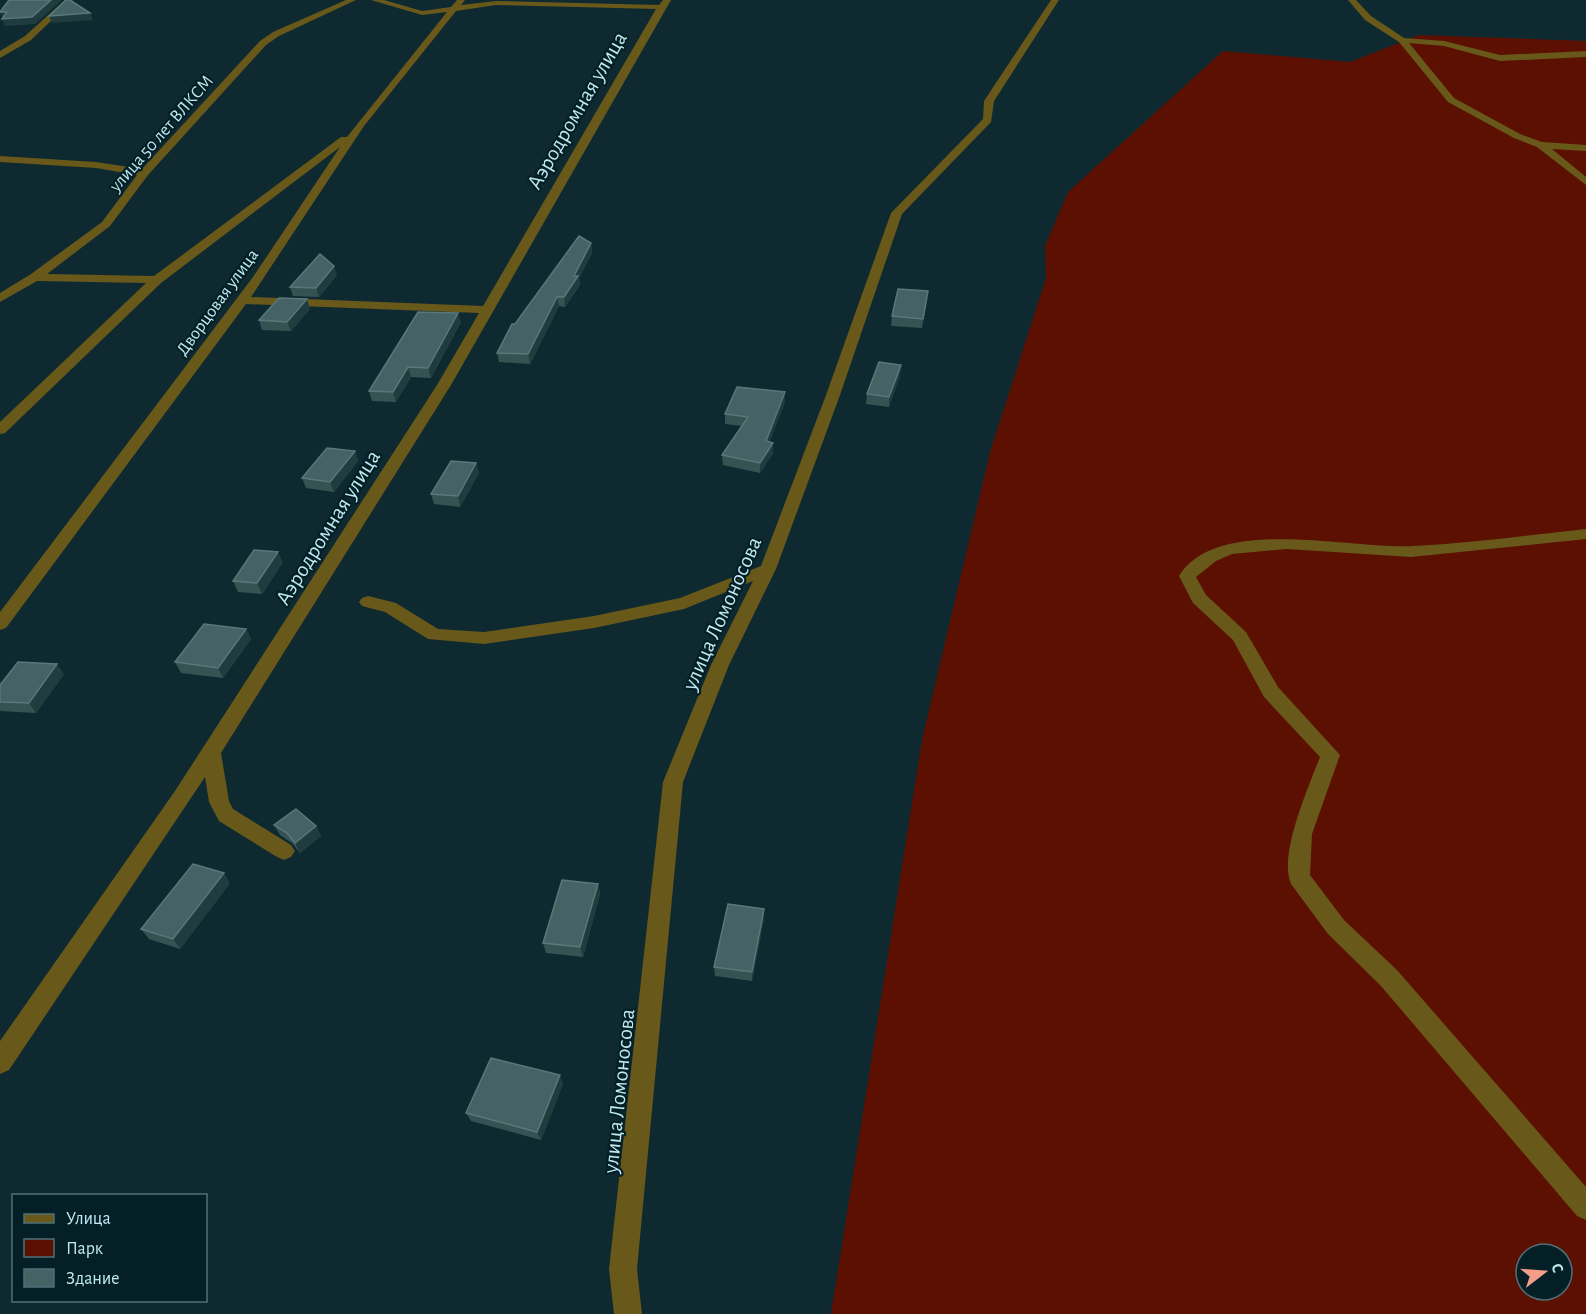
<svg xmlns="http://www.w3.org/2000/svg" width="1586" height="1314" font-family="'Alegreya Sans',sans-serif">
<rect width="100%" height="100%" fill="#0e2a30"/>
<path fill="#5b1001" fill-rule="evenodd" d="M1419 35 1586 41V1314H831L922 740 990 452 1046 278 1045 246 1068 192 1223 51 1350 62ZM1526 1254H1562V1290H1526Z"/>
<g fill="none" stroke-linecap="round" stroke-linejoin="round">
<g fill="#685819" fill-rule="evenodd">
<polygon points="65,0 73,0 31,40 0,58 0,51 25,36"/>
<path d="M346 0H356L279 36 266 45 148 175 110 226 47 274 154 276 341 137H347L447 12 422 15 371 0H384L422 11 451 7 457 0H465L461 5 496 1 659 5 663 0H671L451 385 221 753 229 801 233 809 291 845 295 851 291 857 284 860 277 857 219 821 209 802 205 777 9 1070 0 1074V1041L175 791 437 385 479 313 246 304 6 628 0 630V612L253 277 340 147 161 283 5 433 0 434V422L146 283 37 281 0 302V293L31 274 102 222 137 175 96 168 0 162V156L96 162 142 169 260 41 273 32ZM496 5 656 9 483 306 251 297 364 126 456 11Z"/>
<polygon points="1051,0 1059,0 994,101 991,122 902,214 840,395 776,569 729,665 683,782 637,1269 642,1314 614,1314 609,1269 663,782 711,665 753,581 684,609 594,628 484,644 428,639 385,612 362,606 359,602 362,598 368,596 396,603 438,629 484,632 594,616 680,598 761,566 826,395 891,213 983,119 984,101"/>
<polygon points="1348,0 1356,0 1371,16 1404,38 1444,41 1500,55 1586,51 1586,57 1500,61 1444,46 1409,43 1454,98 1520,134 1542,142 1586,145 1586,151 1552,149 1586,177 1586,185 1537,147 1514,138 1448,102 1399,42 1365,20"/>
<path d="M1586 529V539L1411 557 1287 549 1232 554 1216 561 1196 577 1206 595 1246 632 1278 687 1340 755 1312 834 1310 875 1344 920 1397 970 1586 1187V1220L1577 1216 1381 986 1328 934 1291 884C1278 855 1309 786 1320 757L1264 697 1233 640 1193 603 1179 576C1217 514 1353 550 1414 546 1471 543 1529 535 1586 529Z"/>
</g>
</g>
<g fill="#365353">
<polygon points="591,243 592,253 579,278 580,285 565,307 559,306 530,364 499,362 497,353 515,324"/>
<polygon points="337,275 319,297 293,296 290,287"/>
<polygon points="928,291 922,328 891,326 892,316"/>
<polygon points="310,309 291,331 262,330 259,320"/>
<polygon points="461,322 431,378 411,377 396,402 372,401 369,391"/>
<polygon points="900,375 889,407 866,404 867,394"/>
<polygon points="785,402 769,442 773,453 760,473 723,465 722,455 742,426 725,424 725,414"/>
<polygon points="355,451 358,461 334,492 306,488 302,478"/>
<polygon points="476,463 479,473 460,507 434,504 431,494"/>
<polygon points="283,562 262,594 238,592 233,581"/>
<polygon points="246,629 251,639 223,678 181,673 175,662"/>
<polygon points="64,674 36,713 0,711 0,685"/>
<polygon points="274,825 316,826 321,836 300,853 292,843 280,835"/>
<polygon points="230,883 180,949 149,939 141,929"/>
<polygon points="598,884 600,894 583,957 546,953 543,943"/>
<polygon points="764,919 752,981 715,976 714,967"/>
<polygon points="563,1084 541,1140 471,1121 466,1113"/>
</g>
<g fill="#203c3e">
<polygon points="51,0 62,0 35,24 5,26 2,19 3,19 0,12 7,12"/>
<polygon points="90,13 93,20 52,23 49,16"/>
<polygon points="591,243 592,253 579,278 580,285 565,307 564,297 574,276"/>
<polygon points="334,266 337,275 319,297 316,288"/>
<polygon points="928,291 927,301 922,328 923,319"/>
<polygon points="557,297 559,306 530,364 528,354"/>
<polygon points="307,299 310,309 291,331 287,322"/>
<polygon points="458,313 461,322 431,378 428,368"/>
<polygon points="901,365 900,375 889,407 889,397"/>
<polygon points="408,367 411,377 396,402 393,392"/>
<polygon points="785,392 785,402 766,451 766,441"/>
<polygon points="773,443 773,453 760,473 760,463"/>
<polygon points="355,451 358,461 334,492 330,482"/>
<polygon points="476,463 479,473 460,507 458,496"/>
<polygon points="278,552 283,562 262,594 257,583"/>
<polygon points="246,629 251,639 223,678 218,668"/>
<polygon points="57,664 64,674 36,713 29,703"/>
<polygon points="316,826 321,836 300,853 295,843"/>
<polygon points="224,873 230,883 180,949 173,939"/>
<polygon points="598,884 600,894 583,957 580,947"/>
<polygon points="764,909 764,919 752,981 752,972"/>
<polygon points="560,1075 563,1084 541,1140 537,1132"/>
</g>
<g fill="#456364" stroke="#58787a" stroke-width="1.5">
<polygon points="9,0 51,0 32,17 2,19 7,12 0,12"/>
<polygon points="66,0 70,0 90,13 49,16"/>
<polygon points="579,236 591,243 574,276 578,276 564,297 557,297 528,354 497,353 512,324 515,324"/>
<polygon points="320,254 334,266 316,288 290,287"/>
<polygon points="898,289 928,291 923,319 892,316"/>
<polygon points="279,298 307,299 287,322 259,320"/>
<polygon points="418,312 458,313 428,368 408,367 393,392 369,391"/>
<polygon points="879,362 901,365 889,397 867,394"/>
<polygon points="737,387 785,392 766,441 773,443 760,463 722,455 748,417 725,414"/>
<polygon points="327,448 355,451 330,482 302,478"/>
<polygon points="451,461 476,463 458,496 431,494"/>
<polygon points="254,550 278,552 257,583 233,581"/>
<polygon points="204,624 246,629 218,668 175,662"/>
<polygon points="18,662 57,664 29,703 0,702 0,685"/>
<polygon points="296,809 316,826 295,843 287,833 274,825"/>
<polygon points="193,864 224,873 173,939 141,929"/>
<polygon points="562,880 598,884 580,947 543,943"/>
<polygon points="728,904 764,909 752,972 714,967"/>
<polygon points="491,1058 560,1075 537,1132 466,1113"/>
</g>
<g text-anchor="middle" stroke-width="4.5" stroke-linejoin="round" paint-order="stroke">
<g font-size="18" fill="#c0e9f2" stroke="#042026">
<text transform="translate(161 133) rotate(-49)" y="6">улица 50 лет ВЛКСМ</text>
<text transform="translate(217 302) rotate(-54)" y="6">Дворцовая улица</text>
</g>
<g font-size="22" fill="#c0e9f2" stroke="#042026">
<text transform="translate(576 110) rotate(-60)" y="8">Аэродромная улица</text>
<text transform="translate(327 527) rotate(-58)" y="8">Аэродромная улица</text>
<text transform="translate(721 613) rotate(-66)" y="8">улица Ломоносова</text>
<text transform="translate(618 1091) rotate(-84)" y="8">улица Ломоносова</text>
</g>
</g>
<rect x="12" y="1194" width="195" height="108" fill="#042026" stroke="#4f7078" stroke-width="1.5"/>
<rect x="24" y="1214" width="30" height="9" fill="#685819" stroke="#4f7078" stroke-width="1.5"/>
<text x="66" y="1224" font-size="18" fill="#c0e9f2">Улица</text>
<rect x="24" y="1239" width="30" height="18" fill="#5b1001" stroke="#4f7078" stroke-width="1.5"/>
<text x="66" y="1254" font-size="18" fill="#c0e9f2">Парк</text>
<rect x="24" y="1269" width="30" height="18" fill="#456364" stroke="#4f7078" stroke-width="1.5"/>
<text x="66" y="1284" font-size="18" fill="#c0e9f2">Здание</text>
<g transform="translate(1544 1272) rotate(73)"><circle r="28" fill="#042026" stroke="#4f7078" stroke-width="1.5"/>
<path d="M0-4.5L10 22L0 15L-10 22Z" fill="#f49e89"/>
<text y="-9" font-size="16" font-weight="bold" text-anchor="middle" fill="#c0e9f2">С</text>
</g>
</svg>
